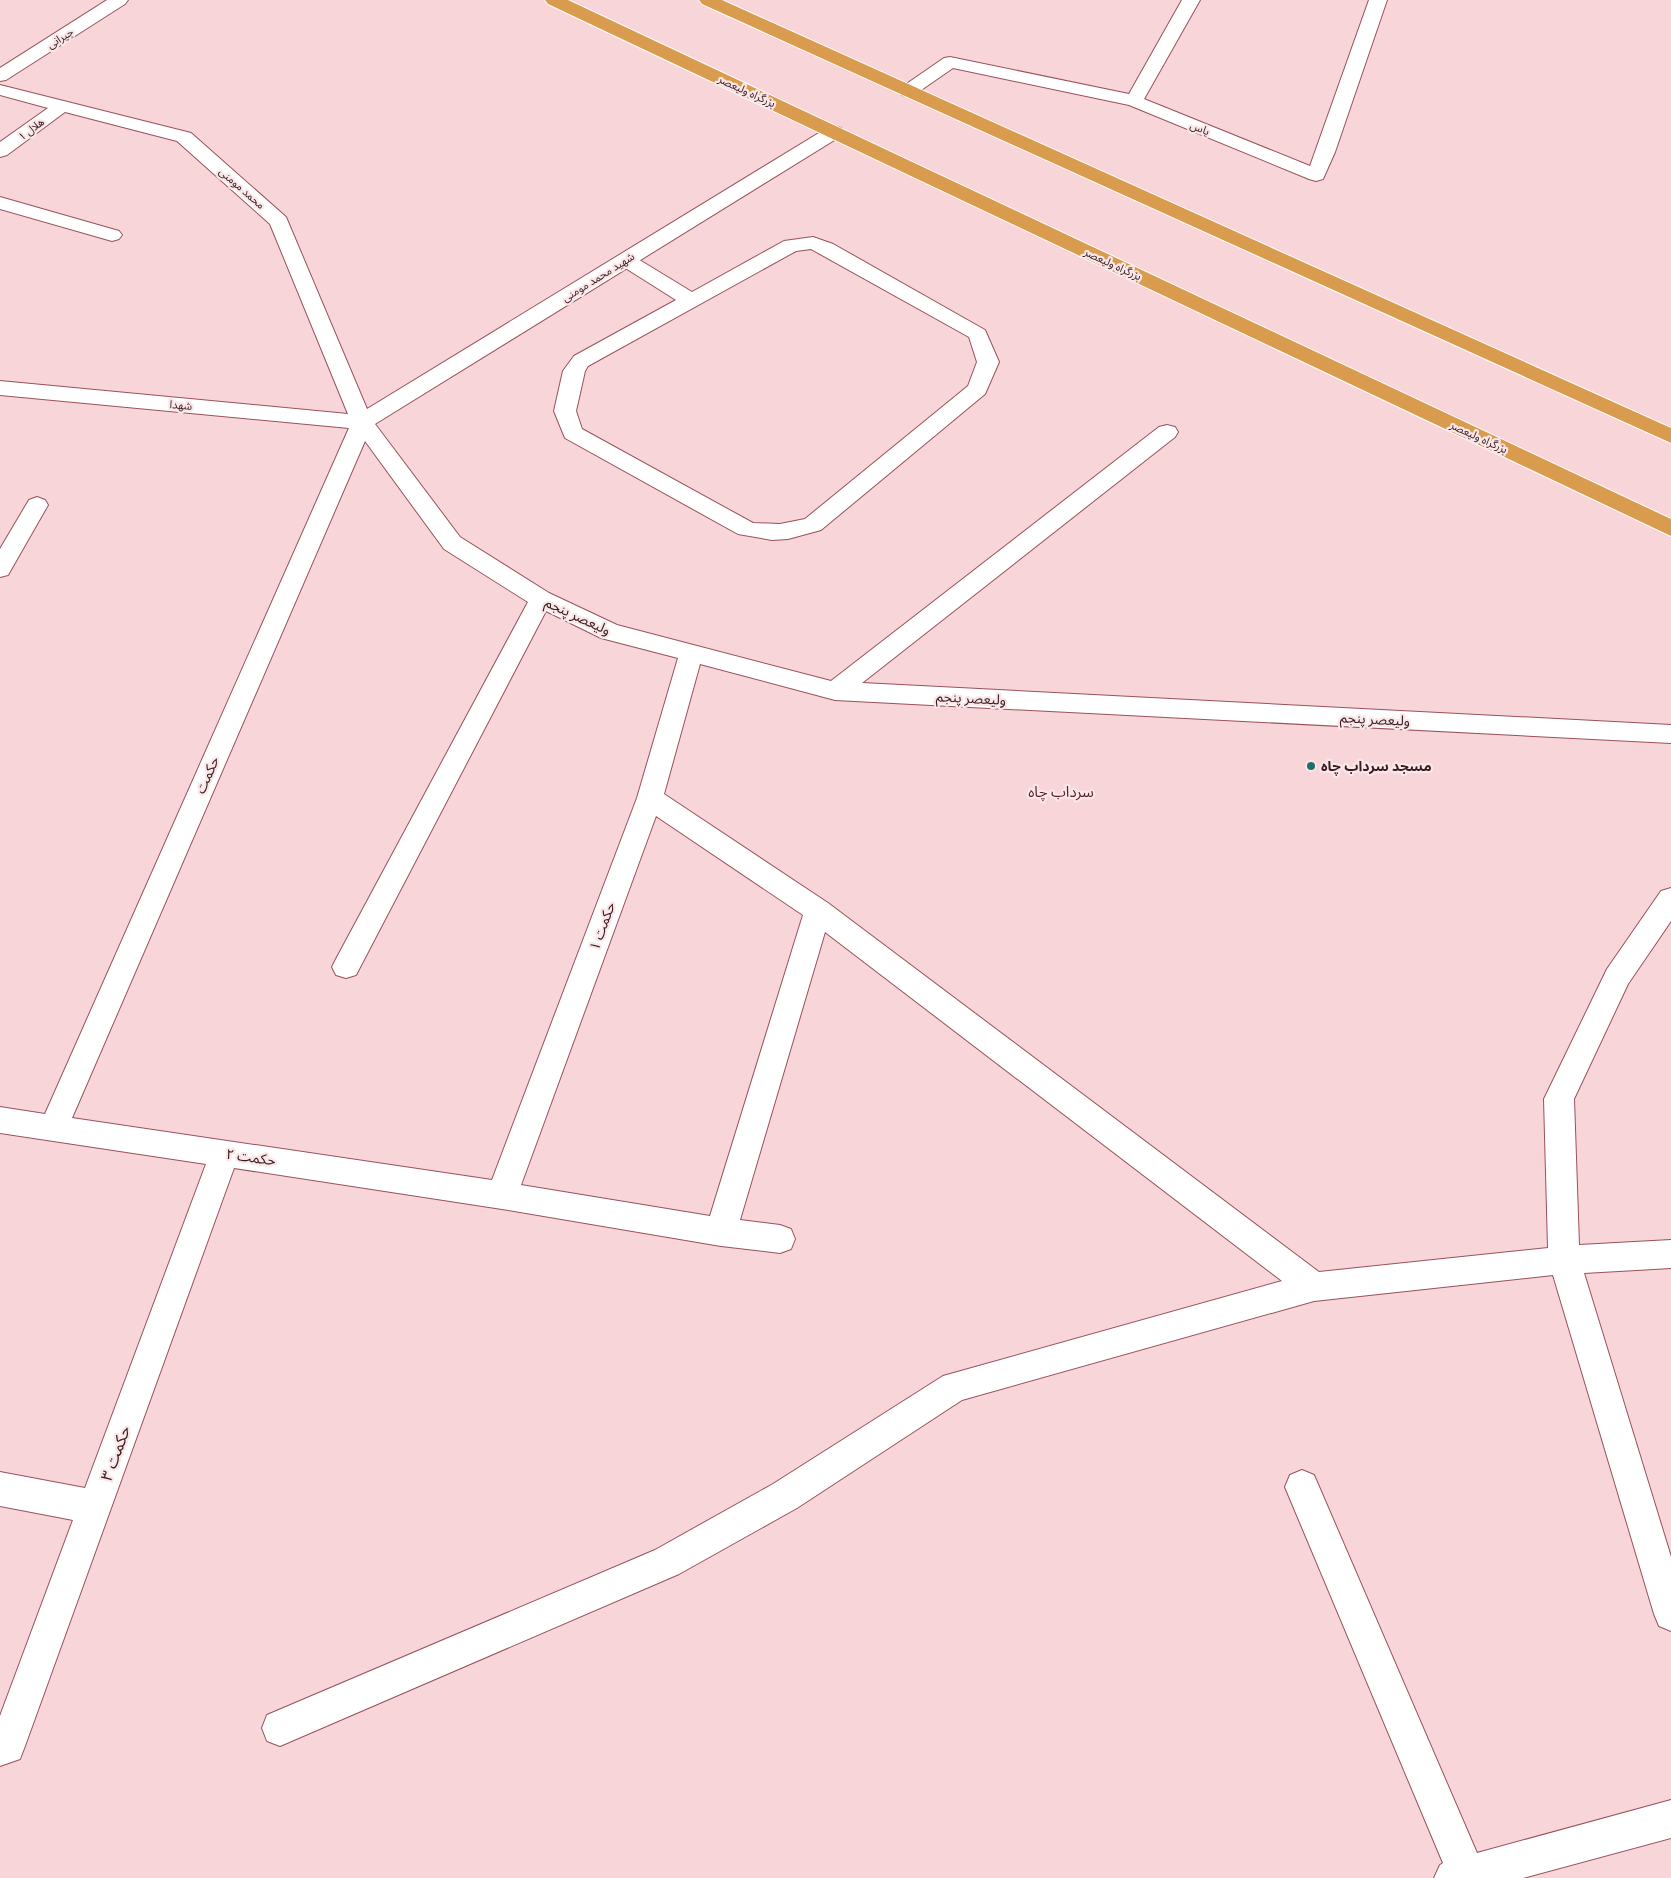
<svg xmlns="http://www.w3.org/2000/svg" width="1671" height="1878" font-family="Ubuntu,'Noto Sans Arabic',sans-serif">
<rect width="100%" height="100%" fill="#f8d5d9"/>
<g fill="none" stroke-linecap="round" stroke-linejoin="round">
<defs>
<path id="lane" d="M813 237 833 244 985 330 999 362 985 394 821 530 788 539 772 540 738 534 565 438 554 411 563 371 574 356 676 300 619 264 616 260 619 256 626 254 633 256 692 292 784 241ZM811 249 969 337 977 362 968 386 805 519 780 524 753 523 582 429 576 411 585 371 588 366 796 251Z"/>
<g id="street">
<polygon points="107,0 128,0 125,4 6,80 0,81 0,68"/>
<polygon points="1182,0 1200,0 1144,99 1310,166 1369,0 1387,0 1335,152 1323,179 1316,181 1309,179 1129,105 953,68 914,95 908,96 902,95 899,91 902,87 944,58 950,57 1129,94"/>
<path d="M0 85 191 133 286 217 367 409 827 128 834 126 841 128 843 132 841 136 375 424 460 537 549 593 617 625 831 681 1159 427 1167 425 1175 427 1178 432 1175 437 862 683 1671 725V743L835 700 700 664 664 794 828 903 1319 1272 1548 1248 1544 1099 1607 969 1661 891 1671 888V921L1628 984 1574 1099 1579 1245 1671 1240V1268L1584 1273 1671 1557V1631L1659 1626 1654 1614 1553 1275 1314 1301 962 1400 797 1508 679 1574 280 1746 267 1741 262 1728 267 1715 655 1550 773 1484 943 1376 1282 1281 825 932 740 1220 780 1225 791 1229 795 1239 791 1249 780 1253 721 1246 502 1209 234 1168 25 1746 20 1759 0 1766V1716L73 1520 0 1506V1472L85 1488 206 1164 0 1133V1107L45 1114 349 428 0 395V381L348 414 270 224 177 141 65 112 7 155 0 157V142L48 108 0 95ZM365 441 444 549 528 602 336 959 332 967 336 975 346 978 356 975 546 611 601 638 678 658 637 798 492 1180 72 1118ZM656 816 803 915 710 1216 521 1185Z"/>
<polygon points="0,197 119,231 122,235 119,239 112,241 0,209"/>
<polygon points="37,497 45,500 48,505 8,575 0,577 0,549 29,500"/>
<polygon points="1302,1470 1314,1475 1477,1853 1671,1800 1671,1838 1523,1878 1434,1878 1440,1865 1443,1863 1285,1487 1290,1475"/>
</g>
<g id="highway">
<polygon points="545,0 568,0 1671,519 1671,536 548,4"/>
<polygon points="699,0 722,0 1671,428 1671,443 702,4"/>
</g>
</defs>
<use href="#lane" stroke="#99515c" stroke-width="2"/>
<use href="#street" stroke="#99515c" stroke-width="2"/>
<use href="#highway" stroke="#fff" stroke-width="2"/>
<use href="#lane" fill="#fff" fill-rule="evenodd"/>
<use href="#street" fill="#fff" fill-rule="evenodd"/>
<use href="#highway" fill="#d99c4e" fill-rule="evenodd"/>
</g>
<circle fill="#226d6a" stroke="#f9e7e9" stroke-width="2" cx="1311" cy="766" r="5"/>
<g text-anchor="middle" stroke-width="4.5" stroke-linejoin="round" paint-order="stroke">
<g font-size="11" fill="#391b1f" stroke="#f9e7e9">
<text transform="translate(60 38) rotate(-32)" y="4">جیرانی</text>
<text transform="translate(747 91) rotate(25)" y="4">بزرگراه ولیعصر</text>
<text transform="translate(1200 128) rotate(22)" y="4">یاس</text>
<text transform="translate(31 129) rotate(-37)" y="4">هلال ۱</text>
<text transform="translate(242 188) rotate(41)" y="4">محمد مومنی</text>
<text transform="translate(1113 264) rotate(25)" y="4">بزرگراه ولیعصر</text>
<text transform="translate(598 277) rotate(-32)" y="4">شهید محمد مومنی</text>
<text transform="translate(181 405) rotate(5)" y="4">شهدا</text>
<text transform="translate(1479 437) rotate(25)" y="4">بزرگراه ولیعصر</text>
</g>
<g font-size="14" fill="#391b1f" stroke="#f9e7e9">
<text transform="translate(578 616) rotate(25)" y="5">ولیعصر پنجم</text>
<text transform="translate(971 698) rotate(3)" y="5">ولیعصر پنجم</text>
<text transform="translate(1375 719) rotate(3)" y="5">ولیعصر پنجم</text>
<text transform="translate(207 775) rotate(-66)" y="5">حکمت</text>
<text transform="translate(602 926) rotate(-70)" y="5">حکمت ۱</text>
<text transform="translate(251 1157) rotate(8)" y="5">حکمت ۲</text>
</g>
<g font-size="14" font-weight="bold" fill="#391b1f" stroke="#f9e7e9" text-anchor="start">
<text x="1321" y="771">مسجد سرداب چاه</text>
</g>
<g font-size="15" fill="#5f1c2b" stroke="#f9e7e9">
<text x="1061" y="797">سرداب چاه</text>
</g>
<g font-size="16" fill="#391b1f" stroke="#f9e7e9">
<text transform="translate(115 1453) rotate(-70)" y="6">حکمت ۳</text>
</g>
</g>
</svg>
